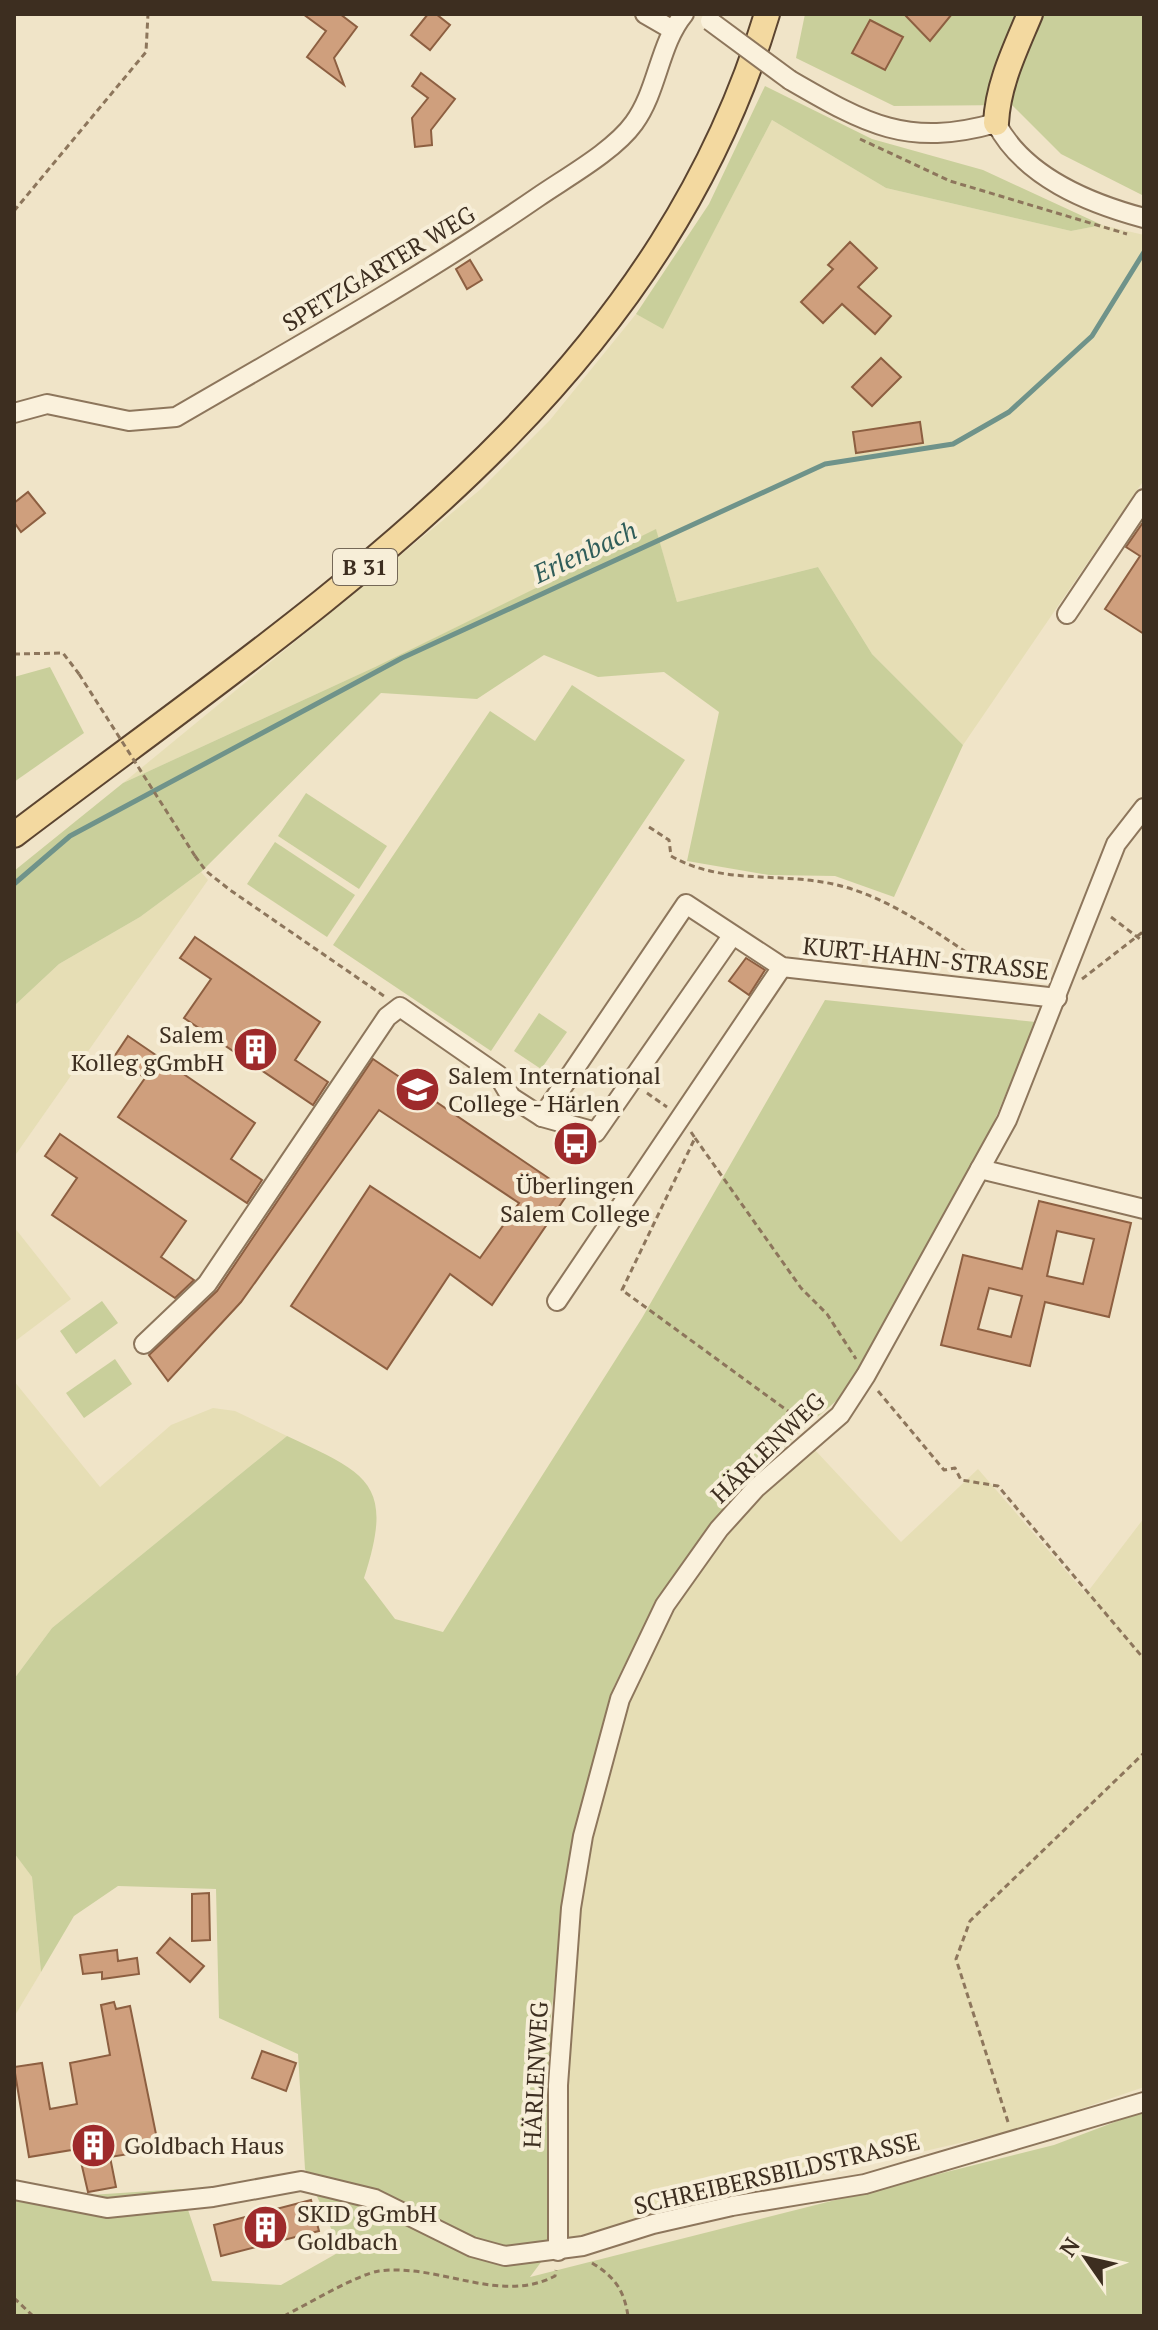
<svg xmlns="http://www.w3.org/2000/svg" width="1158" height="2330" font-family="'PT Serif',serif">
<rect width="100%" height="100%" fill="#f0e4c8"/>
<g fill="#e6deb5">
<polygon points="772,120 886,188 1071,231 1102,225 1144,235 1144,480 963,745 872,654 818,567 677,602 656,530 375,667 123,783 481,489 550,420 636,314 663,328"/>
<polygon points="201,872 208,880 14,1157 14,1006 59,964 140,917"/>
<polygon points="14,1227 71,1299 14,1342"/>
<polygon points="14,1381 100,1487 171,1425 213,1408 235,1411 287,1436 52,1628 14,1679"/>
<polygon points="815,1450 901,1542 978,1469 1086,1594 1144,1518 1144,2087 1025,2128 757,2190 568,2242 567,2053 579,1889 627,1706 678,1601 726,1529"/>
<polygon points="14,1853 32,1877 41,1972 14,2017"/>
</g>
<g fill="#c9cf9b">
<polygon points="805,14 1144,14 1144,196 1061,154 1012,105 894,106 796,58"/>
<polygon points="765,86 872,139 983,170 1102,225 1071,231 886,188 772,120 663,329 636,314 709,204"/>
<polygon points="656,529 677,602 818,567 872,654 963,745 894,897 835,876 769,875 687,861 719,712 664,672 598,677 544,655 477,699 381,693 201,872 140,917 59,964 14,1006 14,871 123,783 375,667"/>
<polygon points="50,667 84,733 14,782 14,677"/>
<polygon points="572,685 685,760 491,1051 333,945 490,711 535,741"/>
<polygon points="306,793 387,846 359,889 278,836"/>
<polygon points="275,842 355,895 327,937 247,884"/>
<path d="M825 1000 1036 1022 990 1131 848 1391 796 1435 708 1527 659 1596 614 1686 569 1859 551 2016 550 2250 530 2277 1054 2145 1144 2111V2316H14V2184L90 2195 181 2189 212 2281 281 2285 341 2251 305 2169 298 2054 219 2018 216 1889 118 1886 74 1916 41 1972 32 1877 14 1853V1679L52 1628 287 1436C368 1474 395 1483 364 1578L395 1619 443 1632 642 1318Z"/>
<polygon points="539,1013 567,1032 541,1069 514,1051"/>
<polygon points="102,1301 118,1323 76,1354 60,1331"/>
<polygon points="115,1359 132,1384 84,1418 66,1393"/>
</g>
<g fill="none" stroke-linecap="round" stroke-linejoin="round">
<polyline stroke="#6f938a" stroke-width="5" points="14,884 70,836 402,658 825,464 953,444 1009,412 1092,336 1144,252"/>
</g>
<g fill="#cf9f7d" stroke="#8d5f41" stroke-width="2" fill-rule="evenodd">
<polygon points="303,14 340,14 357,27 334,58 344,85 307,57 326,31"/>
<polygon points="428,14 436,14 450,25 430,50 411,35"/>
<polygon points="904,14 952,14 930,41"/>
<polygon points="870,20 903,37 885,70 852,53"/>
<polygon points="421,73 455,99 431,130 432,145 415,147 412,118 428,98 412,86"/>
<polygon points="850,242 877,268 858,287 891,316 875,334 842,304 823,323 801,302 833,269 828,265"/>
<polygon points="470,260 482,280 467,289 456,269"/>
<polygon points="881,358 901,377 872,406 852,387"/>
<polygon points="920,422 923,443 856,453 853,432"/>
<polygon points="28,492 45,513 21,532 14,522 14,503"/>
<polygon points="1144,521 1144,634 1105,609 1140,556 1126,547"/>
<polygon points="195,937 320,1022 295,1060 328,1082 313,1105 184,1018 211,979 180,958"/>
<polygon points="746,958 765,970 749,995 729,981"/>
<polygon points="128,1036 255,1123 231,1159 262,1180 247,1203 118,1117 145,1078 114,1057"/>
<polygon points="373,1059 569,1192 492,1305 450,1274 387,1369 291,1306 370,1186 480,1258 519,1203 379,1110 241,1302 168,1381 149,1355 217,1291"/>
<polygon points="60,1134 186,1221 161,1257 194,1280 175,1298 52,1215 77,1178 45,1156"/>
<path d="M1039 1201 1131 1223 1109 1317 1045 1302 1030 1366 941 1345 963 1255 1022 1269ZM1057 1231 1094 1239 1083 1284 1047 1276ZM989 1288 1022 1296 1011 1337 978 1329Z"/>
<polygon points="209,1893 210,1940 192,1941 192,1894"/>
<polygon points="170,1938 204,1966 190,1982 157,1953"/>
<polygon points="117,1950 118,1961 137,1958 139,1974 102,1979 102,1972 83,1974 80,1955"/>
<polygon points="114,2002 116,2009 130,2006 159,2149 110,2157 116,2187 88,2192 78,2149 29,2157 14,2067 42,2063 50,2109 77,2104 70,2063 110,2055 101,2005"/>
<polygon points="262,2051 296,2063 286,2091 252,2078"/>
<polygon points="311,2200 319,2231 221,2256 214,2225"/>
</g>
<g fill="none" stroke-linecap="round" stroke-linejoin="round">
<defs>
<g id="minor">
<polyline points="645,14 671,29"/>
<path d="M790 80C866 124 907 148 996 123 1024 177 1088 203 1144 218"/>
<path d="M14 413 47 404 129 421 176 417C298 346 422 277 538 197 567 177 614 151 634 123 658 90 659 44 684 14"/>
<polyline points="1067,614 1144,499"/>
<polyline points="542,1117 686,904 782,967 1057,998"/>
<polyline points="980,1169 1144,1209"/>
<polyline points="557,1301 782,967"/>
<polyline points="144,1344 207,1284 387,1017 400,1007 498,1075 511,1097 542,1117 596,1132 732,936"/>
<polyline points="14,2190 107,2208 213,2197 301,2181 375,2199 472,2247 505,2256 583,2246 653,2224 732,2206 865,2184 1144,2102"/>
<polyline points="558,2251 558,2085 571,1908 583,1836 620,1699 665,1605 719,1529 756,1488 840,1415 866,1375 1007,1120 1116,844 1144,808"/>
</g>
<g id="major">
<path d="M996 123C998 84 1015 50 1030 14"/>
<path d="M14 835C314 607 652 397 767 14"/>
</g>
</defs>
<use href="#minor" stroke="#8d765c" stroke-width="22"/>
<use href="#major" stroke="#5b4430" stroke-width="28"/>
<g stroke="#8d765c" stroke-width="3" stroke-dasharray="6 4" stroke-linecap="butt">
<polyline points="860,139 950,181 1127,234"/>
<polyline points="14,211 146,52 148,14"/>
<polyline points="14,654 63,653 79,674"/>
<path d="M649 827 669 840 671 856C721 885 778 872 833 884 893 897 944 939 995 971"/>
<polyline points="195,856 206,871 230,890 384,996"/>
<polyline points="1111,917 1144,942"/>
<polyline points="1082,979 1144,931"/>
<polyline points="647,1093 667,1107"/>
<polyline points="691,1132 695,1138 622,1290 803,1422"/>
<polyline points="695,1138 801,1288 827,1314 856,1359"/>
<polyline points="878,1391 944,1470 955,1468 961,1480 998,1486 1144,1659"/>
<polyline points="1008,2122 956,1959 970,1921 1144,1753"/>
<path d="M592 2263C615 2277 624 2290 628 2316"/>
<polyline points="14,2298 33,2316"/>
<path d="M284 2316C306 2305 358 2274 379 2271 439 2263 500 2305 555 2276L556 2270"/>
</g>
<use href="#minor" stroke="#faf1dc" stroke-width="18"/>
<use href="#major" stroke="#f3d9a0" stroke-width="24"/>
<defs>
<polyline id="minor-bridge" points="710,21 790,80"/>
</defs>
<use href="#minor-bridge" stroke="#8d765c" stroke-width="22" stroke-linecap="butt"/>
<polyline stroke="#8d765c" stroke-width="3" stroke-dasharray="6 4" stroke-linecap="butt" points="79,674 195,856"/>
<use href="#minor-bridge" stroke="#faf1dc" stroke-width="18"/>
</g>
<defs>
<symbol id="building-disc" viewBox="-11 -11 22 22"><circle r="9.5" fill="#9e2a2b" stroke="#f7eed8"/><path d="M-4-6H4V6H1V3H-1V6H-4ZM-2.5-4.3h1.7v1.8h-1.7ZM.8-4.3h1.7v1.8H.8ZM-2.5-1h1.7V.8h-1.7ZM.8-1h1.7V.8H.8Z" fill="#fff"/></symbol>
<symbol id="school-disc" viewBox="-11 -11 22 22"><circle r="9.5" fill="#9e2a2b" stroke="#f7eed8"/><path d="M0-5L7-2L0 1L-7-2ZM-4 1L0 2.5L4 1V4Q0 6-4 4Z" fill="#fff"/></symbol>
<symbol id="bus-disc" viewBox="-11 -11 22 22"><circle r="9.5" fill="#9e2a2b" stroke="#f7eed8"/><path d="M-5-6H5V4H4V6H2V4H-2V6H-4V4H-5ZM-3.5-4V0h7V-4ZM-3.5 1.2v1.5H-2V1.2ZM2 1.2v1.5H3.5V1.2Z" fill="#fff"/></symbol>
</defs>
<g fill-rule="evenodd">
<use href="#building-disc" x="230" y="1024" width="51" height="51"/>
<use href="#school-disc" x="392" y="1064" width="51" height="51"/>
<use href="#bus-disc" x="550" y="1118" width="51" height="51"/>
<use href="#building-disc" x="68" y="2120" width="51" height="51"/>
<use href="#building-disc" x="240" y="2202" width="51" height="51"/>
</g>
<g text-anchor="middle" stroke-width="8" stroke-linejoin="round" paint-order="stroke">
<rect fill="#f7eed8" stroke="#756857" stroke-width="2" x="333" y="549" width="64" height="36" rx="6"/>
<g font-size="22" font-weight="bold" fill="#3d2e20">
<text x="365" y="575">B 31</text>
</g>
<g font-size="24" fill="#3d2e20" stroke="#f7eed8">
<text transform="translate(379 269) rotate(-31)" y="8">SPETZGARTER WEG</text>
<text transform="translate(926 959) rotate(6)" y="8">KURT-HAHN-STRASSE</text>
<text transform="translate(768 1448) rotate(-44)" y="8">HÄRLENWEG</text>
<text transform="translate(536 2075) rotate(-87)" y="8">HÄRLENWEG</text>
<text transform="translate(777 2174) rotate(-13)" y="8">SCHREIBERSBILDSTRASSE</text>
</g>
<g font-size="24" fill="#3d2e20" stroke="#f7eed8" text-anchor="start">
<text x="224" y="1043" text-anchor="end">Salem<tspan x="224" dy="28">Kolleg gGmbH</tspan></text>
<text x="448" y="1084">Salem International<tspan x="448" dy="28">College - Härlen</tspan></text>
<text x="575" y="1194" text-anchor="middle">Überlingen<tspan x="575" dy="28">Salem College</tspan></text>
<text x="124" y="2154">Goldbach Haus</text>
<text x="297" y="2222">SKID gGmbH<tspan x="297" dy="28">Goldbach</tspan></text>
</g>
<g font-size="26" font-style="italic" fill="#2f5d5a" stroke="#f7eed8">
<text transform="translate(585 552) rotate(-25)" y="9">Erlenbach</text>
</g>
</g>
<rect width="1158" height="2330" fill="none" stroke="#3d2e20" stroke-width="32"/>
<g transform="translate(1086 2258) rotate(304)" stroke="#f7eed8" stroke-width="6" paint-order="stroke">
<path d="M0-6L14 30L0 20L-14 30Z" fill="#3d2e20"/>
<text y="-12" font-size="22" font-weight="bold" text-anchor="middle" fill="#3d2e20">N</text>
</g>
</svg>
